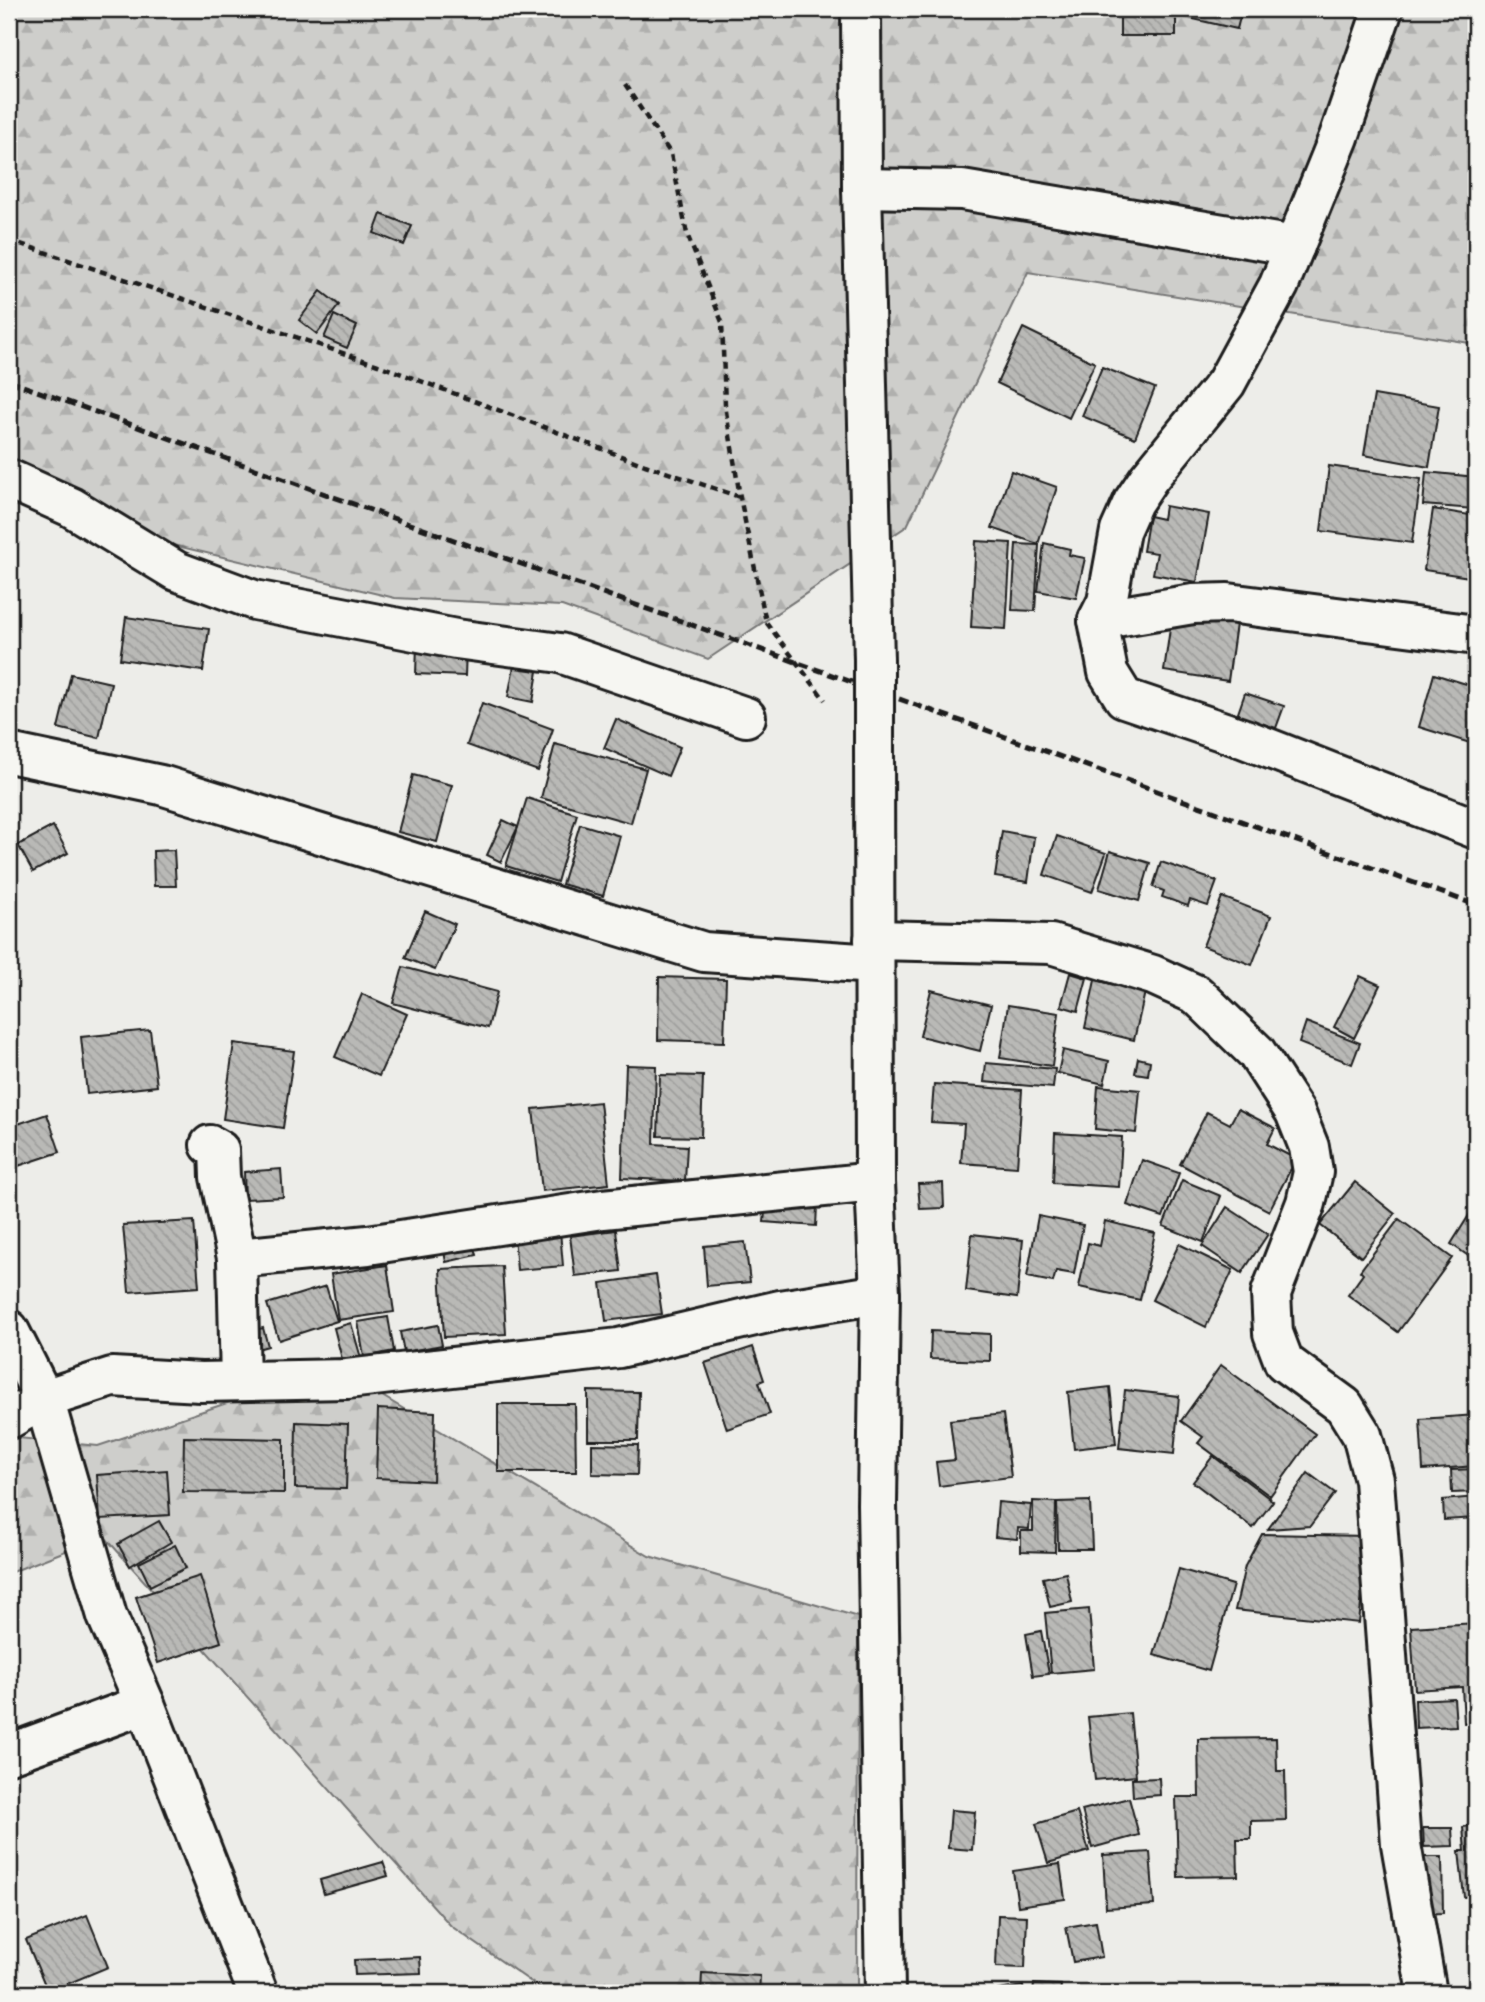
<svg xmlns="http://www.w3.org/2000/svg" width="1485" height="2002" font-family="Mali,sans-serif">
<defs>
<pattern id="forest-firs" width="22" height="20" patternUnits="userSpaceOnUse" patternTransform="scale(1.75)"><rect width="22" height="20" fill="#cececb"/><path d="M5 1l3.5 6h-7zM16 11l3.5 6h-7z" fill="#b0b0ae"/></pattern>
<pattern id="building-back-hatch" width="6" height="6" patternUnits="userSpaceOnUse" patternTransform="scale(1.75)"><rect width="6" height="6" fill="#b9b9b6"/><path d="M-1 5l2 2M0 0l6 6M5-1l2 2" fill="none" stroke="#9e9e9c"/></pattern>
</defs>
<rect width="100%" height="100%" fill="#edede9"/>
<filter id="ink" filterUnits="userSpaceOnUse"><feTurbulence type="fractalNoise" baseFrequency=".0143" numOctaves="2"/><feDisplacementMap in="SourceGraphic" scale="14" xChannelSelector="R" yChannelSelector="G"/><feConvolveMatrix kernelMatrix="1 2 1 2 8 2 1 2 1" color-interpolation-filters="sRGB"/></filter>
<g filter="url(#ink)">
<g fill="url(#forest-firs)" stroke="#757574" stroke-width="2">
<polygon points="9,9 1476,9 1476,344 1028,272 907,526 708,659 562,606 395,598 110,530 9,492"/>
<polygon points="248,1396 382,1396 649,1556 858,1617 857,1993 547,1993 451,1926 104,1536 9,1573 9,1437 98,1446"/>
</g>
<g fill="url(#building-back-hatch)" stroke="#1c1c1c" stroke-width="2">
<rect x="1120" y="9" width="56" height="27"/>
<polygon points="1178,9 1242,9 1237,29 1176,15"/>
<polygon points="381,214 412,226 404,245 374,233"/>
<polygon points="321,291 339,305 317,334 299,320"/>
<polygon points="334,315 357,326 347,348 324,338"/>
<polygon points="1023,328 1095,363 1069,418 997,383"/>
<polygon points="1102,367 1155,388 1135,438 1082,416"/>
<polygon points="1374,395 1439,406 1429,467 1364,455"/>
<polygon points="1329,466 1421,479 1412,543 1321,531"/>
<polygon points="1011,471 1057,487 1038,544 992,528"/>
<polygon points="1426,472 1476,477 1474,509 1423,505"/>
<polygon points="1165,506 1209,514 1197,582 1153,574 1157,553 1143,551 1149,516 1163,519"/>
<polygon points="1433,509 1476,516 1476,578 1424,570"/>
<polygon points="976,541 1011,543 1006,629 971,627"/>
<polygon points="1044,543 1070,549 1069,555 1085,558 1076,598 1038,591"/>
<polygon points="1016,544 1039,545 1035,611 1012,610"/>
<polygon points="1172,614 1236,624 1228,681 1164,671"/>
<polygon points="126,617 209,629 203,671 120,659"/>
<polygon points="417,645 466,648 465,676 416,674"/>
<polygon points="515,661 539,665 533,702 508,697"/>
<polygon points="71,674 111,683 99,738 58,728"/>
<polygon points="1434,674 1476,687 1476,745 1419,727"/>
<polygon points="1245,693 1284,706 1276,728 1237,716"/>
<polygon points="482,703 553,729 538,771 467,745"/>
<polygon points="616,719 680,747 668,776 604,748"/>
<polygon points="555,744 646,769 631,823 541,798"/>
<polygon points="413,775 452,785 437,842 398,832"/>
<polygon points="527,798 577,814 557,882 506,866"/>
<polygon points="503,820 518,827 501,862 487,855"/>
<polygon points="580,824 620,836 603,896 562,884"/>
<polygon points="53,826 68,853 33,872 18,845"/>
<polygon points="1002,831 1034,837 1028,882 995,877"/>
<polygon points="1057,836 1106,853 1092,892 1044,875"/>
<polygon points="174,850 176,886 154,886 153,851"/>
<polygon points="1110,851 1150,863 1139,901 1099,889"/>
<polygon points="1161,862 1217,881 1208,906 1190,900 1188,906 1162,897 1164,891 1153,887"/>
<polygon points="1222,897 1271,916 1252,965 1203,946"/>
<polygon points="425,911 455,924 435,970 405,958"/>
<polygon points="403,967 497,992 488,1028 393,1003"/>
<polygon points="1070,973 1087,978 1078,1011 1061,1006"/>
<polygon points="1360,976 1380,985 1354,1038 1334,1027"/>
<polygon points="659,977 726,979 724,1042 658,1040"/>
<polygon points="1095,980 1145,992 1134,1040 1085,1028"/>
<polygon points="931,990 991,1005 980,1051 920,1036"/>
<polygon points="362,994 407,1014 379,1076 335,1057"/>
<polygon points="1008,1005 1059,1013 1052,1066 1000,1058"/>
<polygon points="1306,1022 1360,1043 1352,1064 1299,1043"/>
<polygon points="150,1030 157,1086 87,1094 81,1037"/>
<polygon points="234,1043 294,1051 283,1128 223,1119"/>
<polygon points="1063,1050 1109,1061 1104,1084 1058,1073"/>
<polygon points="1138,1058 1150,1061 1148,1075 1135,1073"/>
<polygon points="986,1063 1055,1069 1053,1088 984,1082"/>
<polygon points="626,1065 656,1066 654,1144 687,1146 685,1181 622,1178"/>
<polygon points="660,1075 703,1076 701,1137 658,1136"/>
<polygon points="934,1084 1022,1090 1017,1167 961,1163 964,1124 931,1122"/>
<polygon points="1098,1086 1140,1090 1136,1133 1095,1129"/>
<polygon points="600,1102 609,1184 542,1191 533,1109"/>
<polygon points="1238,1109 1275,1128 1267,1144 1296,1159 1269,1211 1180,1164 1207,1112 1230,1124"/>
<polygon points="47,1114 60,1152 9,1169 9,1127"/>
<polygon points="1055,1133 1122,1137 1119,1187 1053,1183"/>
<polygon points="1142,1160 1179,1173 1163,1217 1127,1205"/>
<polygon points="281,1169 283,1197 245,1199 244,1172"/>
<polygon points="1182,1180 1221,1196 1203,1242 1163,1226"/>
<polygon points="1355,1182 1395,1214 1361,1257 1320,1225"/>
<polygon points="943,1183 944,1208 920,1209 918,1184"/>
<polygon points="766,1202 817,1206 816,1226 764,1222"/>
<polygon points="1476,1204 1476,1261 1451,1244"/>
<polygon points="1227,1207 1268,1234 1242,1273 1202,1246"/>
<polygon points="1038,1216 1083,1225 1074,1274 1056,1271 1053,1282 1027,1277"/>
<polygon points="1399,1219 1452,1258 1398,1332 1348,1295 1363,1274 1360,1271"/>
<polygon points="194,1221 199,1287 129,1292 123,1225"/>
<polygon points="1105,1221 1155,1233 1140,1300 1079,1287 1088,1243 1100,1246"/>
<polygon points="616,1230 621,1271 575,1276 570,1236"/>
<polygon points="560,1231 563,1266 517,1270 514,1236"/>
<polygon points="972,1234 1023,1240 1017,1298 966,1291"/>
<polygon points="473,1239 477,1255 446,1262 443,1246"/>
<polygon points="745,1242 750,1282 707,1286 704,1246"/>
<polygon points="1179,1244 1233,1270 1206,1327 1152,1300"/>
<polygon points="387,1265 394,1312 338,1320 331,1274"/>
<polygon points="502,1266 506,1334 444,1337 440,1269"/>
<polygon points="656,1275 662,1314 606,1321 601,1283"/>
<polygon points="1475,1278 1476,1278 1476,1365"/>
<polygon points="326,1286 337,1321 279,1340 267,1304"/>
<polygon points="388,1317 394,1351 364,1357 358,1322"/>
<polygon points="351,1323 361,1358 343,1363 334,1328"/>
<polygon points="438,1325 442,1345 404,1352 400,1332"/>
<polygon points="263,1328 268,1346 250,1351 244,1333"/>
<polygon points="931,1331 990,1334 990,1361 930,1359"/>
<polygon points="753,1347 764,1380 759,1382 770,1414 727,1429 705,1363"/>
<polygon points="1221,1365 1315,1434 1270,1496 1198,1443 1203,1437 1181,1421"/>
<polygon points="1110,1387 1116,1444 1074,1449 1068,1392"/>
<polygon points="1125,1390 1179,1396 1174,1454 1119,1448"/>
<polygon points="588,1391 639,1392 638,1440 588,1440"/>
<polygon points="498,1404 575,1404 576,1472 498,1472"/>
<polygon points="378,1409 435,1412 433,1481 376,1478"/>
<polygon points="1003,1414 1011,1477 939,1486 936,1462 955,1460 950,1420"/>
<polygon points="1476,1415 1476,1466 1423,1470 1420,1419"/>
<polygon points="296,1422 348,1424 346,1489 295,1488"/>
<polygon points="184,1437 284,1439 284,1493 183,1492"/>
<polygon points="592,1444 638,1445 637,1475 592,1474"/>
<polygon points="1213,1456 1273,1501 1253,1528 1193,1482"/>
<polygon points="1476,1469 1476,1492 1452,1493 1451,1470"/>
<polygon points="167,1470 170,1515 100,1519 97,1475"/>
<polygon points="1308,1473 1335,1493 1310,1526 1268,1529"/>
<polygon points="1476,1497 1476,1518 1444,1520 1443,1500"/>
<polygon points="1033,1501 1056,1502 1055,1552 1021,1551 1021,1531 1033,1531"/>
<polygon points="1090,1501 1092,1549 1058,1549 1057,1502"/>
<polygon points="998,1502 1031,1505 1029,1529 1018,1528 1017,1539 995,1537"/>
<polygon points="159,1521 171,1542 130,1566 118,1544"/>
<polygon points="1262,1534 1368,1536 1359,1623 1235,1610 1245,1566"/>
<polygon points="175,1545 186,1568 150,1586 139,1563"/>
<polygon points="1179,1569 1233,1585 1209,1671 1154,1655"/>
<polygon points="1066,1573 1072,1602 1050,1607 1043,1578"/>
<polygon points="200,1576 221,1642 158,1663 136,1597"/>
<polygon points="1089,1609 1094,1669 1051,1673 1045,1613"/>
<polygon points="1476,1623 1476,1722 1464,1723 1462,1687 1415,1690 1411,1627"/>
<polygon points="1041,1631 1049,1674 1033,1676 1026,1634"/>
<polygon points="1454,1698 1456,1726 1416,1728 1415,1700"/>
<polygon points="1130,1713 1136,1776 1095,1780 1088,1717"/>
<polygon points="1276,1738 1277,1771 1285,1771 1286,1820 1251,1821 1251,1839 1237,1839 1238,1876 1178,1877 1176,1797 1199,1797 1198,1739"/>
<polygon points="1159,1778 1160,1795 1133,1797 1132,1779"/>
<polygon points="1129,1798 1139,1835 1092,1848 1082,1810"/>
<polygon points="951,1810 975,1812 972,1850 948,1848"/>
<polygon points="1077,1812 1089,1851 1048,1863 1036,1824"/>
<polygon points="1476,1825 1476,1915 1475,1915 1472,1896 1464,1897 1459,1851 1465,1851 1463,1827"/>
<polygon points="1423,1828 1452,1828 1453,1846 1424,1847"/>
<polygon points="1150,1852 1154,1905 1106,1908 1103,1855"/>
<polygon points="1416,1857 1442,1857 1443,1913 1417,1914"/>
<polygon points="383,1862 388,1876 324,1894 320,1880"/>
<polygon points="1060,1864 1065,1899 1018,1906 1013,1871"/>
<polygon points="87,1915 108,1967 48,1992 26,1940"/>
<polygon points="998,1915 1027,1916 1025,1968 996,1967"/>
<polygon points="1096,1922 1102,1957 1073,1962 1066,1927"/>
<polygon points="420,1957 421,1973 355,1975 354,1960"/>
<polygon points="702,1973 760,1976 759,1993 701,1993"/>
<polygon points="1034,1984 1061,1985 1060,1993 1033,1993"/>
<polygon points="1023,1986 1024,1993 998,1993 998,1990"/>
</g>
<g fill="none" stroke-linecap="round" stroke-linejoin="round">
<defs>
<g id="minor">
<polyline points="861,9 862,188 874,660"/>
<polyline points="1383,9 1339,137 1279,285 1226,383 1149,478 1133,502 1120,531 1107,602 1098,620 1108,672 1124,698 1245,739 1476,829"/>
<polyline points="862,188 962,190 1295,246"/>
<polyline points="9,479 71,507 176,571 254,600 456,639 560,653 746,717"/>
<polyline points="1098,620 1193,604 1228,603 1476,635"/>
<polyline points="874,743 875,1182 880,1294 877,1504 885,1993"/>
<polyline points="9,753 161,785 704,952 874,964"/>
<polyline points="874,940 1051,944 1153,975 1197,995 1256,1052 1295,1112 1309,1147 1313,1172 1306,1203 1271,1293 1273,1333 1284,1362 1344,1406 1362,1435 1374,1480 1401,1844 1427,1993"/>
<polyline points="210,1145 219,1150 220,1177 237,1258 240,1381"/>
<polyline points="237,1258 368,1245 603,1209 875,1182"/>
<polyline points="9,1330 44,1399 107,1616 145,1704 258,1993"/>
<polyline points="9,1419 44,1399 112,1377 201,1382 347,1379 619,1348 780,1310 880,1294"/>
<polyline points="9,1754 145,1704"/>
</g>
</defs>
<use href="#minor" stroke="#1c1c1c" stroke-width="44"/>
<g stroke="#1c1c1c" stroke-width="4.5" stroke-dasharray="7 5" stroke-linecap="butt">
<polyline points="625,85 671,154 687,234 722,322 725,405 740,497 766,622 825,700"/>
<polyline points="9,240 378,365 645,465 740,497"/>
</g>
<use href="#minor" stroke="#f6f6f2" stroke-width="38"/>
<polyline stroke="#1c1c1c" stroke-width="5" stroke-dasharray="10 5" stroke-linecap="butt" points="9,381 1476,905"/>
<defs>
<polyline id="minor-bridge" points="874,743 874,660"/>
</defs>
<use href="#minor-bridge" stroke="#1c1c1c" stroke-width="44" stroke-linecap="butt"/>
<use href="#minor-bridge" stroke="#f6f6f2" stroke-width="38"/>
</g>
</g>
<rect width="1485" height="2002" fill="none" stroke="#f6f6f2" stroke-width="35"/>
<rect x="18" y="18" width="1450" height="1967" fill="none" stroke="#1c1c1c" stroke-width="2.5" filter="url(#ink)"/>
</svg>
